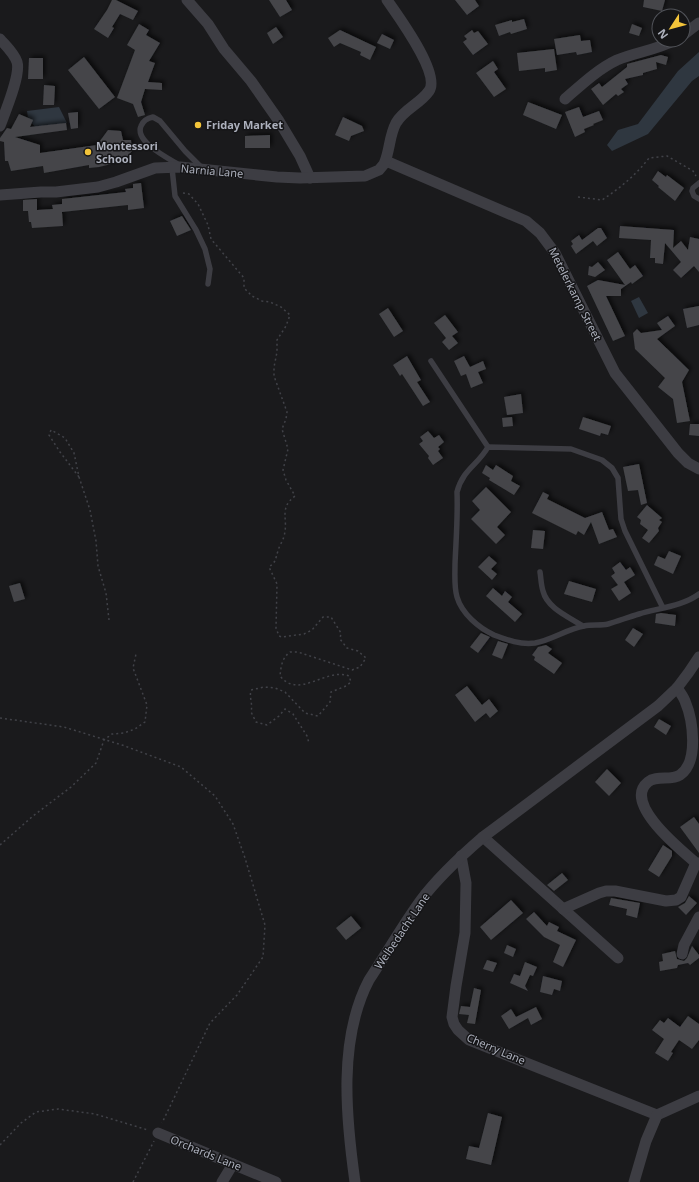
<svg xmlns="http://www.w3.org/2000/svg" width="699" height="1182" font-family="'Noto Sans',sans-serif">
<defs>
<filter id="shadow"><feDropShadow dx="2.5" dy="-2.5" stdDeviation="2" flood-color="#0009"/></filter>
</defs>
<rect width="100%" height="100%" fill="#1a1a1c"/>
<g fill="#2f3740">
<polygon points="699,52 699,76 692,81 648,134 612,151 607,145 618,130 638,124 678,71"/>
<polygon points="59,107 67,123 35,127 28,118 27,111"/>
<polygon points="639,297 648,313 639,318 631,301"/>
</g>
<g fill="#444549" filter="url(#shadow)">
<polygon points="112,0 116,0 138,11 133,20 120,14 112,27 114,28 108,38 94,29 107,10"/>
<polygon points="269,0 286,0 292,10 280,17"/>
<polygon points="455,0 475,0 479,6 467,15"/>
<polygon points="644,0 665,0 662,11 643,7"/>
<polygon points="524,19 527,29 511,34 510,32 499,36 495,25 512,20 512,22"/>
<polygon points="139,24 149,30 146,35 160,43 149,61 155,63 148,82 162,83 162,90 145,89 141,102 145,115 138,117 133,104 117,98 135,50 127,45"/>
<polygon points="632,24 642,28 639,36 629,33"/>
<polygon points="276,27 283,37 273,44 267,33"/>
<polygon points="340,30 376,47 370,60 360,55 361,52 340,43 334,47 328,38"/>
<polygon points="472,30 474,33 478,31 488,44 473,55 463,42 467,39 464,36"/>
<polygon points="382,34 394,40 390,49 377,43"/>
<polygon points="580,35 581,41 590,40 592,52 577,55 576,52 557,55 554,39"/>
<polygon points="554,49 557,70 545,72 545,68 519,71 517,53"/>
<polygon points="661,55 668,57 666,65 656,62 657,69 643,73 643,75 625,79 628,84 621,89 624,92 618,96 616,94 603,105 591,89 599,83 602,87 627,67 627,64"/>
<polygon points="84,57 115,97 99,109 68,70"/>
<polygon points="29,58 43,58 43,79 28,79"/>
<polygon points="493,61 498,69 494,72 506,89 494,97 476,73"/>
<polygon points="44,85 55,86 54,105 43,105"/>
<polygon points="528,102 562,115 556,129 523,115"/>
<polygon points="579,107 583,117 599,111 603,120 593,124 594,125 584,129 585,132 575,137 565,112"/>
<polygon points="78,112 78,128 71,129 68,113"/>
<polygon points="19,114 33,120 30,127 66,123 67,130 15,137 40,145 40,153 97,145 108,130 121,131 123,140 131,140 132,151 123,161 99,167 89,168 89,165 44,173 43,166 11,171 8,161 5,161 4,142 0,141 0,138 7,128 11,129"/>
<polygon points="343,117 362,126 364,131 351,136 349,141 335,135"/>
<polygon points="270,135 270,148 245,148 245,136"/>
<polygon points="658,171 666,177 667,175 684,188 675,201 658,187 659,186 652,180"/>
<polygon points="141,183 144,208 128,210 128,205 62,212 63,226 32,228 31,222 29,222 28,211 23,211 23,200 37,199 37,210 53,209 52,205 62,204 62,199 126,192 125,189 133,188 133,184"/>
<polygon points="182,216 191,230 177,236 170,221"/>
<polygon points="620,226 674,230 673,248 681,241 688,250 690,237 699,239 699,272 694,266 681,278 673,270 681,262 665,243 663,264 655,263 655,258 650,258 651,240 619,238"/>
<polygon points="598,228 601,228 607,238 597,246 593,241 576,254 571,246 573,244 571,241 579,235 582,240"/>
<polygon points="618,252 630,269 635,265 643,276 632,284 631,282 621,289 621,296 606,296 625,336 613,341 587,286 598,280 625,285 607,260"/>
<polygon points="598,262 605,270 595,277 588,275 589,266 592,267"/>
<polygon points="699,306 699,325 687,328 683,309"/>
<polygon points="388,308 403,331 394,337 379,314"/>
<polygon points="445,315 458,332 452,336 458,343 449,350 442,342 446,338 434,323"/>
<polygon points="668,316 675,326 657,339 689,370 682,382 690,421 677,423 673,399 658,387 665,378 635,349 633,333 637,329 641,333 662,330 657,323"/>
<polygon points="407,356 418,375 421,380 417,382 430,402 423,406 402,374 400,376 393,365"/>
<polygon points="464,356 470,367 483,361 486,369 478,372 483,383 471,388 466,374 461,376 454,361"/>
<polygon points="521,394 523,413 507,415 504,397"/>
<polygon points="512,417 513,426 503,427 502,418"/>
<polygon points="583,417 611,426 608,435 601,433 600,436 579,429"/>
<polygon points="690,424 699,424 699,436 689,435"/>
<polygon points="428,431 434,438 439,435 444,442 438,447 440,449 438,451 443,458 433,465 428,458 429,456 419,444 423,441 420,437"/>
<polygon points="639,464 647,503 641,505 638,490 628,491 623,467"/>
<polygon points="486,465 493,470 496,465 513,476 511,481 520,486 514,495 489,480 490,478 482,473"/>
<polygon points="486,487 511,512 497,527 505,535 496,544 471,519 480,510 472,501"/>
<polygon points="543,492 549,495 547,499 585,518 602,512 609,530 613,529 617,537 599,544 591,522 584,535 578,531 576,535 532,513"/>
<polygon points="647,505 662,518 659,520 662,522 658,528 659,531 649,543 642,538 648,530 640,524 641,520 637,517"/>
<polygon points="533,530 545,531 543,549 531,548"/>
<polygon points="669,551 681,556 673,574 654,565 658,556 665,559"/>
<polygon points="489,556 497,563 491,569 497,574 492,580 478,567"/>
<polygon points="620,562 626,570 630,567 635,575 624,582 631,593 619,601 611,589 618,585 611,576 615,573 612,568"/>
<polygon points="569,581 596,589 592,602 564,594"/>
<polygon points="20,583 25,599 14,602 9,586"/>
<polygon points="493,588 502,596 505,591 512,597 508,602 522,614 515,622 486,596"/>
<polygon points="661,613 676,615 675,626 655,623 656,614"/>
<polygon points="633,628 643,634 634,647 625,640"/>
<polygon points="481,633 490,637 478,653 470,647"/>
<polygon points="498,641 508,644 502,659 492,655"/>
<polygon points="546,645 552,649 548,653 562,663 554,674 534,660 535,657 532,655 538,647"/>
<polygon points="467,686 482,705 489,699 498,711 490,718 486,713 475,722 455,695"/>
<polygon points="659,719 671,726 666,735 654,727"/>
<polygon points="607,769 621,783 609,796 595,782"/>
<polygon points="694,817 699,824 699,853 680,827"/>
<polygon points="663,845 672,851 672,856 659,877 648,870"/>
<polygon points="562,873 568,880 554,891 547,885"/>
<polygon points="689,896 697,903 686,915 678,907 685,903"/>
<polygon points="611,898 640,903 637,918 626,915 627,909 609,905"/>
<polygon points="511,900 523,913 491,940 480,927"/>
<polygon points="534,912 547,926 549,922 559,927 557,931 576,940 563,967 553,962 560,945 544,937 526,919"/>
<polygon points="351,916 361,928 346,940 336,928"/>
<polygon points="507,945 516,949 513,957 504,953"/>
<polygon points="692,946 699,955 699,958 690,965 688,963 678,965 677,968 660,971 659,962 663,961 662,954 675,951 677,959 684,961 687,958"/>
<polygon points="487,960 497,963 493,972 483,969"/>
<polygon points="525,962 537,967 533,976 530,975 525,986 528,991 510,983 514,974 520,976"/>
<polygon points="543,976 562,981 560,991 554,989 552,995 540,992"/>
<polygon points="474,988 481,990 475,1024 467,1023 469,1015 459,1014 461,1006 470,1007"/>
<polygon points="536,1007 542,1019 531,1025 528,1018 509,1029 501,1016 511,1009 516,1017"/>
<polygon points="688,1016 699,1024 699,1040 692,1049 679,1040 671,1052 673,1053 668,1061 655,1053 664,1039 652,1030 660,1020 664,1023 668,1018 680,1027"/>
<polygon points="488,1113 502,1117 491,1165 466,1159 469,1146 479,1148"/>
</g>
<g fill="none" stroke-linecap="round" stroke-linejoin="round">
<g stroke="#414248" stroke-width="1.5" stroke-dasharray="2 3" stroke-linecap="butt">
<path d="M183 193 189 194 198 204 208 225 211 239 244 278V288L252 296 262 301 270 302 281 307 290 315 286 326 277 340V352L274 367V376L287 412 286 419 282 429 288 449 283 470 286 480 295 496C278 509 289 519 284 536 283 541 279 546 278 551 275 559 277 561 269 567L277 584 276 628 279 636 282 637 304 634 312 630 323 617H331L341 633 340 639 347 648 358 651 366 658 360 667 352 670 298 652H290C282 658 281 666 280 676 299 700 326 667 349 676L351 682 346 686 331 692 330 702 318 716 305 713 285 692 275 688 264 687 251 690C249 698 253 703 251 712L256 722 267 725 279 716 285 709 293 714 307 736 309 743"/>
<path d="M578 197 602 200C620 188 636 175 649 158L667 156 693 171 696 176"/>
<polyline points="79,477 60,452 49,435 51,430 65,438 74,453 79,477 90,510 96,541 98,566 106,593 109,620"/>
<polyline points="0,718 64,727 122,745 181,767 215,796 233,824 245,858 265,925 263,957 237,995 210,1023 162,1123"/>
<polyline points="0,845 33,816 71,787 96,763 104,740 112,734 124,733 135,729 145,722 147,705 133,668 136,654"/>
<polyline points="0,1145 21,1123 36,1112 58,1109 95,1114 148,1130"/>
<polyline points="133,1182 154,1141"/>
</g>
<g stroke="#3d3d43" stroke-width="5.5">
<path d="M181 166C170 159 134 142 141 126 143 121 148 118 153 117L160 121 185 151 202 168"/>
<polyline points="172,168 175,196 196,230 205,249 210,269 208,284"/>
<polyline points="699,183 693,188 692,191 694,196 699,199"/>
<polyline points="431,361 488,447"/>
<path d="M540 572C541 578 541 585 543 591 547 608 569 617 583 626"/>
<path d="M663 608 625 531 621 519 618 478 612 468 602 460 571 449 488 447C478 465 463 469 457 492 458 516 456 540 455 564 455 575 454 587 457 597 462 614 479 628 494 635 507 640 521 645 535 643 552 640 567 629 584 626 592 624 600 626 608 624 618 621 629 617 639 614 659 608 683 606 699 594"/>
</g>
<g stroke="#3d3d43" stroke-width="11">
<polyline points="187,0 208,24 224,49 251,81 279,121 300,156 310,178"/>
<polyline points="683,35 699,23"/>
<path d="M0 39C6 46 14 53 17 62 21 75 5 112 0 126"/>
<path d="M565 99C581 85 598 69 617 60 636 52 657 50 675 40"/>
<polyline points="386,161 526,221 540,233 555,253 615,373 678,453 688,463 699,469"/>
<path d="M0 195 41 192H56L98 187 116 182 155 168 180 167 277 177 300 178 365 176 379 170 384 164C390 151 389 136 396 123 404 109 420 104 429 91 441 74 398 16 387 0"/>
<path d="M677 688C680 692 683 696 685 701 693 720 699 762 680 775 671 781 657 775 648 782 622 803 681 850 696 863H699"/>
<polyline points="483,837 618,958"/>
<polyline points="461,856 466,883 465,933 456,986 452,1017 454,1024 458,1030 469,1040 657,1115 699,1096"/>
<polyline points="563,909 599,893 606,891 615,891 666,901 676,900 681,897 696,863"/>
<polyline points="682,954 684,945 699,917"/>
<polyline points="158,1133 276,1182"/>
<polyline points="222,1182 233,1164"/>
<path d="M355 1182C346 1118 338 1039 369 980 387 953 402 926 421 900 439 876 461 856 483 837L658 706 677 688 689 672 699 657"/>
<polyline points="634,1182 646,1141 657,1115"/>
</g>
</g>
<g fill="#f3c43a" stroke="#151517" stroke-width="1.5">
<circle cx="198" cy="125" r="4"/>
<circle cx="88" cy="152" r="4"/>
</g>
<g text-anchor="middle" stroke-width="3" stroke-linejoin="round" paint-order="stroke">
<g font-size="11" font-weight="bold" fill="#acb0bc" stroke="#151517" text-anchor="start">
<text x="206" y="129">Friday Market</text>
<text x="96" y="150">Montessori<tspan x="96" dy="13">School</tspan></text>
</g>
<g font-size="11" fill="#acb0bc" stroke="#151517">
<text transform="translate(212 171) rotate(5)" y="4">Narnia Lane</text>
<text transform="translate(575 294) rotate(63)" y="4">Metelerkamp Street</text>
<text transform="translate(402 931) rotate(-56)" y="4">Welbedacht Lane</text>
<text transform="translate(496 1049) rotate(23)" y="4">Cherry Lane</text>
<text transform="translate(206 1153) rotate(22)" y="4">Orchards Lane</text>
</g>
</g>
<g transform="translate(671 28) rotate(234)"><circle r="19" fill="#151517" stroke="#515359"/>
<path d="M0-3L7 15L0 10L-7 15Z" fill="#f3c43a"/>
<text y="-6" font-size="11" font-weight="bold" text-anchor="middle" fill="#acb0bc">N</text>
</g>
</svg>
